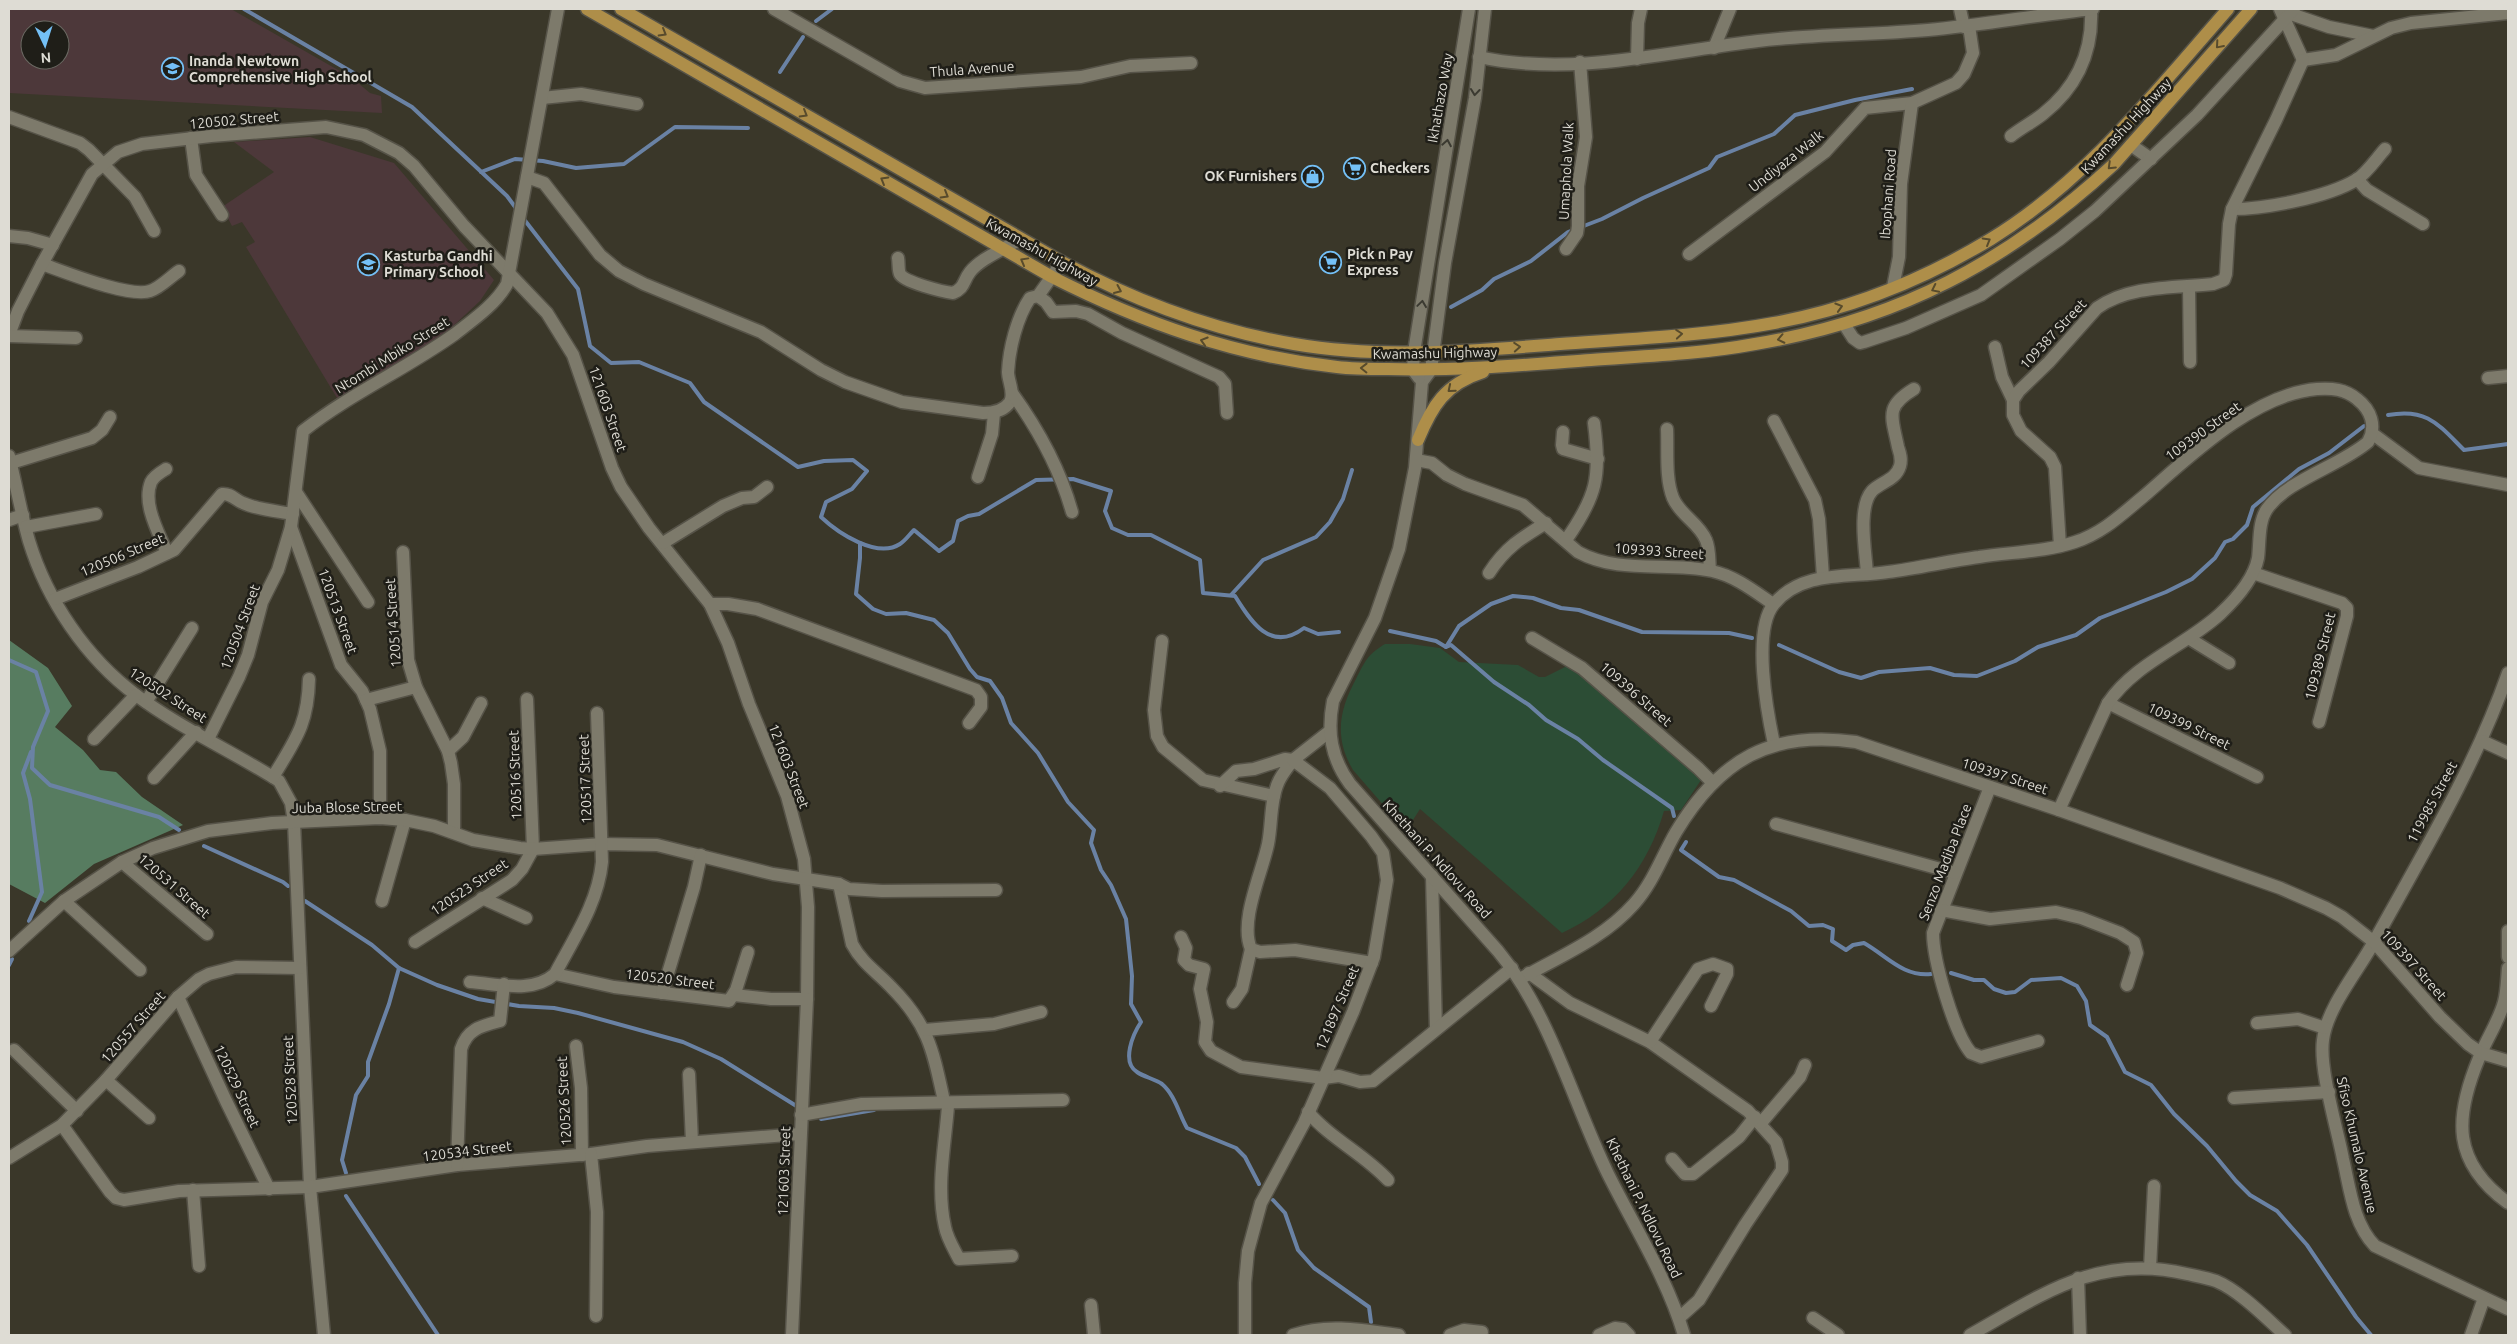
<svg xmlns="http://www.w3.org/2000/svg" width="2517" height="1344" font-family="Ubuntu,sans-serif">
<rect width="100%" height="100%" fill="#3a3729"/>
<g fill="#4d383a" fill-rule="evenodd">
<path d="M9 9H231L352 78 370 93 381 96 382 113 9 93ZM30 30H60V60H30Z"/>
<polygon points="310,137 394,163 494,280 480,301 451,328 403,361 337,398 246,247 255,242 242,222 232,226 222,207 274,172 234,142"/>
</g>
<path fill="#2c4d35" d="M1385 644H1410L1440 648 1459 662 1518 665 1539 677H1545L1567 666 1581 674 1701 780 1681 810 1664 811C1648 867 1614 909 1562 933L1420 809 1406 831 1353 770C1334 738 1339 710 1356 679 1365 661 1368 654 1385 644Z"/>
<polygon fill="#577c60" points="9,640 48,668 72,706 55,727 83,750 100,770 116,772 142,797 183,825 94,864 45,903 9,884"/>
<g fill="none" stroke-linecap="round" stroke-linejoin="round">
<g stroke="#6a82a4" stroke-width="4">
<polyline points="244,9 412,107 507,196 518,211"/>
<polyline points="816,21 832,9"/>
<polyline points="780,72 803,37"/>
<polyline points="481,172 515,159 543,161 576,168 624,164 675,127 748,128"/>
<path d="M523 218 578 289 590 346 611 363 639 362 690 383 704 402 798 467 824 461 853 460 867 471 852 489 826 502 821 517C838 533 877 559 900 544 905 541 909 535 914 530L939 551 953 541 958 521 968 516 979 514 1036 480 1073 479 1111 491 1105 511 1112 528 1128 535H1151L1200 560 1203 593 1235 596C1251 622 1271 653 1304 628L1318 634 1339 632"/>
<polyline points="1451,307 1482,290 1494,279 1531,261 1568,232 1602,219 1643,198 1709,168 1717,157 1774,134 1795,115 1855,100 1912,89"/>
<path d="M2388 415C2427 408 2438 424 2464 450L2508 444"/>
<path d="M860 543V558L856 594 873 609 886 614 906 613 934 620 948 633 970 669 977 677 990 681 1002 698 1011 723 1038 753 1068 802 1094 830 1091 843 1101 870 1111 885 1126 919 1132 976 1131 1004 1141 1022C1133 1034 1121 1062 1137 1072 1144 1077 1155 1079 1162 1084 1175 1095 1179 1114 1187 1128L1236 1148 1245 1157 1259 1184"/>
<polyline points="1231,595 1263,560 1316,537 1330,522 1343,499 1352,470"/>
<polyline points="1390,631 1436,641 1446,647 1459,626 1491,604 1513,596 1533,598 1561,608 1579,610 1642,632 1729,633 1752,638"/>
<polyline points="1779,645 1839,672 1861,678 1879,672 1930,668 1954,675 1977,676 2015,661 2038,647 2076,635 2100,618 2166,592 2192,579 2215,558 2225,542 2233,539 2247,525 2253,507 2299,469 2329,453 2364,426"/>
<polyline points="1446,647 1451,645 1494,682 1529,705 1546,720 1578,739 1603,760 1672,808 1674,816"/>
<polyline points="9,660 36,672 48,711 33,747 32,768 50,785 159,817 179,830"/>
<path d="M1686 842 1681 850 1719 877 1734 880 1791 911 1809 926 1823 925 1833 929 1832 941 1846 950 1853 945 1864 943C1887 956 1903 977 1931 974"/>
<polyline points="204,846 283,882 288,886"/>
<polyline points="305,901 372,945 399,968 437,985 478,999 519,1006 554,1008 578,1013 683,1042 721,1059 798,1107"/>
<polyline points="29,921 42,892 30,799 23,773 31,752"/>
<polyline points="9,965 12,959"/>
<polyline points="1951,973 1974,980 1984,980 1994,989 2006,993 2015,992 2031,980 2061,978 2077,986 2086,1001 2090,1025 2107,1037 2125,1072 2151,1085 2174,1114 2207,1146 2236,1181 2250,1195 2277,1211 2307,1245 2356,1317 2371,1335"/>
<polyline points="821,1119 874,1110"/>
<polyline points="346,1173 342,1160 356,1095 368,1076 368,1062 389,1004 399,968"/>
<polyline points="346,1196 438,1335"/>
<polyline points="1273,1200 1285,1213 1298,1250 1314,1268 1369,1307 1371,1322"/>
</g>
<defs>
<g id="minor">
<polyline points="774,9 900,81 925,88 1081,77 1130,66 1191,63"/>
<polyline points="1960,9 1964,27"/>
<polyline points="2280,9 2303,60"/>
<polyline points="2291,14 2329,27 2373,36"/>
<polyline points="1714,48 1730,9"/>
<polyline points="1637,59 1638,23 1641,9"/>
<polyline points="2303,60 2336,55 2391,28 2411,23 2508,13"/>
<polyline points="542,98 581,94 637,104"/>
<polyline points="9,117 80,143 89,150 135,197 154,231"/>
<path d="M2011 136C2021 128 2033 122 2043 114 2077 87 2093 52 2091 9"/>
<polyline points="191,138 196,175 222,215"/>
<polyline points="2131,145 2151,159"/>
<path d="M527 177 544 183 600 255 619 271 644 284 761 332 821 370 845 382 902 402 983 413C993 413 1004 411 1010 402 1015 393 1008 381 1008 372 1009 349 1017 317 1030 298L1038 296 1062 262"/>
<polyline points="2357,179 2367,190 2423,224"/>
<path d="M2232 209C2265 209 2328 197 2356 180 2367 173 2376 159 2385 149"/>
<polyline points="9,236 28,238 53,245"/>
<polyline points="1566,249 1577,233 1578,226 1578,186 1586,137 1580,62"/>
<polyline points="1689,254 1825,152 1865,108 1912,103 1956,83 1964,74 1973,53 1969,26"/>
<path d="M898 258C899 263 898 270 900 274 903 282 944 292 953 293 965 288 963 281 970 272 981 258 1005 249 1020 239"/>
<path d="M42 264C65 272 129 298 150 291 160 288 170 277 179 271"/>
<polyline points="1893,287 1899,257 1901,184 1912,103"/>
<polyline points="2189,287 2190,362"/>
<polyline points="1038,296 1046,302 1053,312 1076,311 1088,314 1122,333 1219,377 1225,384 1227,413"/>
<polyline points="1844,324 1853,338 1860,343 1864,342 1906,328 1981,295 2060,239 2095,211 2197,115 2294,9"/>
<polyline points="9,335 18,311 42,264 92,174 118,152 142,144 211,136 326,127 364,135 399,153 414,166 464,226 547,313 573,355 612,468 621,487 649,528 710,604 728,643 749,704 787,796 804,859 808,907 807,999 792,1335"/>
<polyline points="9,336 76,338"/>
<polyline points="1995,347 2002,377 2013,400"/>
<polyline points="2488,378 2508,376"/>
<path d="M1012 393C1038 429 1060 469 1072 512"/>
<polyline points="1774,421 1815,500 1819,519 1823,577"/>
<path d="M1667 429C1668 450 1665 478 1673 498 1680 515 1699 523 1706 540 1710 549 1709 561 1710 570"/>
<polyline points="1563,432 1562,445 1563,449 1598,459"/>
<polyline points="2373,434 2419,468 2508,485"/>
<path d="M9 456C16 484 21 513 29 541 47 600 86 658 136 695 180 728 232 751 279 781L291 803 294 822 310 1187 324 1335"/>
<path d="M1416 460 1432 463 1447 475 1465 484 1523 505 1578 552C1620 575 1668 561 1712 571 1735 576 1754 591 1773 604"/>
<polyline points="11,463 92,438 102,430 110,417"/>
<path d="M166 469C161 472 154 476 151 482 142 504 159 533 167 553"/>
<polyline points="978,477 992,434 994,413"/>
<polyline points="296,492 368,602"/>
<polyline points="9,520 23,515"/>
<polyline points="26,527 96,514"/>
<polyline points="291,527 341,665 362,691 370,709 380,751 380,818"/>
<path d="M1566 540C1597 496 1601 477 1594 423"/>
<polyline points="663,543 723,506 742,498 754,497 767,487"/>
<path d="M2060 546 2055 467 2050 457 2021 431 2013 415V400L2019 391 2049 362 2097 308C2130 285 2175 288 2213 284L2224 280 2226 274 2229 224 2232 209 2276 120 2303 60"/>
<polyline points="403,552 408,660 416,687 448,751 451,763 454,784 454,832"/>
<path d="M1489 573C1505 548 1521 538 1546 523"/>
<polyline points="2253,573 2342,603 2347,608 2347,616 2319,722"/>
<path d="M1867 574C1866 553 1857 508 1872 491 1881 482 1896 480 1900 466 1902 459 1900 453 1898 447 1892 417 1884 407 1914 389"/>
<path d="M55 599 138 567 174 550 222 494C231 493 235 500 243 503 258 510 277 511 293 514"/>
<polyline points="710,604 728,604 757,609 976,690 981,697 981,707 969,723"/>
<polyline points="1532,638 1582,668 1698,768 1713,783"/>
<polyline points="2190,639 2229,663"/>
<polyline points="1162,641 1154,710 1157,736 1163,747 1203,780 1274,796"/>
<path d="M2508 673C2476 765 2422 855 2375 940 2359 970 2327 1007 2323 1040 2319 1069 2337 1128 2343 1159 2350 1189 2353 1223 2375 1246L2508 1309"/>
<polyline points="366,700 416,687"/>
<polyline points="146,702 192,628"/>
<polyline points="2108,703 2257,777"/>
<polyline points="94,739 136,695"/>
<path d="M208 739 239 677 248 655 262 602 278 570 291 527 303 431C350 394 406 369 455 334 473 320 496 304 507 284L558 9"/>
<polyline points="2482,741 2508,753"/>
<path d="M1774 744C1767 712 1752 630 1774 604 1802 570 1849 578 1888 572 1919 568 1949 561 1979 557 2011 552 2045 552 2075 542 2103 533 2122 514 2144 496 2190 456 2254 394 2317 389 2332 388 2345 389 2357 399 2371 410 2377 426 2368 442 2340 466 2287 480 2267 509 2258 522 2260 543 2258 558 2254 579 2236 599 2220 614 2185 646 2135 663 2108 703L2059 810"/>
<polyline points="448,751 463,737 481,703"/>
<path d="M273 777C295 740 308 725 309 679"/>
<polyline points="154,778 196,732"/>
<path d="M1220 786 1236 771 1254 769 1285 759 1293 760C1288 767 1281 775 1278 783 1270 801 1272 824 1268 844 1262 873 1239 921 1251 949L1260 952 1295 950 1372 963"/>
<path d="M1990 787 1933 933C1933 960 1954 1033 1971 1053L1981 1057 2038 1041"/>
<polyline points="1776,824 1955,873"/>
<polyline points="122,862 207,934"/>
<polyline points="1432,876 1436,1029"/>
<path d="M839 884 852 944C862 963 877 972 891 987 929 1025 933 1051 944 1101L948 1106C945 1146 936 1187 945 1227 947 1238 954 1249 959 1259L1012 1256"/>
<polyline points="482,898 526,918"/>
<polyline points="64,901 140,970"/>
<polyline points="382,901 405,820"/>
<polyline points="1941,910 1990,919 2056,912 2081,918 2120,933 2134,942 2137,953 2127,985"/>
<polyline points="2508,931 2508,957"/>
<polyline points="1181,937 1186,948 1184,960 1189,965 1204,969 1200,989 1207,1022 1205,1042 1211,1051 1241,1067 1323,1078 1339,1076 1360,1082 1373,1081 1512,968"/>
<polyline points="415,942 512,880 522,869 533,849 527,699"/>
<polyline points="9,951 64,901 122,862 153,848 208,831 272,823 380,818 405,820 434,826 473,840 520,848 533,849 602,844 657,845 773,874 839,884 849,889 882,891 996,890"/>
<path d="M2508 968C2507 979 2507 991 2504 1002 2499 1021 2486 1040 2479 1058 2454 1118 2452 1162 2508 1203"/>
<polyline points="1529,973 1570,1003 1650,1042 1748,1111 1776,1142 1782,1162 1782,1170 1745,1225 1699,1300 1679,1318"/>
<polyline points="555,974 614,987 729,1001 736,990 748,952"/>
<path d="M1520 979C1560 956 1603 939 1634 904 1653 883 1662 856 1676 832 1720 759 1771 730 1856 742L2059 810 2280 888 2326 908 2342 917 2374 942 2440 1017 2468 1044 2481 1053 2508 1061"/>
<path d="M470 982C499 984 532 994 555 974 574 938 598 903 602 862L597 713"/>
<polyline points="662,993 694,887 701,855"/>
<polyline points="734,995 771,999 807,999"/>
<polyline points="178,997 226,1101 269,1189"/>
<polyline points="1233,1002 1242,989 1251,949"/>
<polyline points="2257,1023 2298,1019 2325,1028"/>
<polyline points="925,1030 994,1024 1041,1012"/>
<polyline points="1650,1042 1698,969 1713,964 1727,969 1727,974 1711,1006"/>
<polyline points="576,1046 581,1088 582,1155"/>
<polyline points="14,1050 77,1111"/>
<polyline points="689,1074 692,1142"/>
<polyline points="106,1080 149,1118"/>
<polyline points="2234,1098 2329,1092"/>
<path d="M1308 1112C1331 1139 1364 1154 1388 1180"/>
<polyline points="801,1115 862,1104 1063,1100"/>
<polyline points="1761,1123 1800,1077 1805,1065"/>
<polyline points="62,1125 110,1192 116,1198 124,1200 179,1191 310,1187 457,1165 591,1154 647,1146 800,1134"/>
<polyline points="591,1154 597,1212 596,1316"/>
<polyline points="9,1158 62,1125 106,1080 178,997 199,979 209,974 236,967 300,968"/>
<polyline points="1672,1159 1685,1174 1693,1174 1739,1137 1755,1117"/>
<path d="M457 1165 461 1049C467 1029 481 1026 500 1021L504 984"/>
<polyline points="193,1190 199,1266"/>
<polyline points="2150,1268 2154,1186"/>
<polyline points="2078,1278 2080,1335"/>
<polyline points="1091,1305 1094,1335"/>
<polyline points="1813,1318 1838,1335"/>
<polyline points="1245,1335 1245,1283 1248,1251 1261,1203 1304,1123 1353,1012 1374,957 1387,880 1383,853 1371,836 1330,788 1293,760 1330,731"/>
<path d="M1293 1335C1327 1323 1364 1330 1399 1335"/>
<polyline points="1450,1335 1464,1330 1482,1332"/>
<polyline points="1599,1335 1615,1328 1623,1329 1629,1335"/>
<path d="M1970 1335C2043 1294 2099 1253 2187 1274 2196 1276 2207 1278 2216 1281 2240 1291 2266 1318 2285 1335"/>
<polyline points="2471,1335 2484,1298"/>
</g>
<g id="tertiary">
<path d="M1485 9 1475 98 1445 263 1431 370 1422 382 1415 468 1399 549 1375 618 1333 701C1327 732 1331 758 1350 784L1498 951C1551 1015 1572 1100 1608 1174 1635 1228 1667 1278 1684 1335"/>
<path d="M1479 57C1571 77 1666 52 1758 41 1814 34 1871 35 1928 30 1983 25 2037 15 2093 9"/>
<polyline points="1419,378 1413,370 1414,352 1469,9"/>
</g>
<g id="primary">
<path d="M587 9 1052 277C1143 323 1235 356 1337 367 1353 369 1371 369 1388 369 1456 371 1523 365 1591 360 1646 356 1701 354 1755 344 1898 320 2008 262 2114 164L2251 9"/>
<path d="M621 9 1062 262C1135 301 1212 330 1294 344 1381 359 1472 351 1560 344 1631 339 1704 336 1774 323 1850 309 1925 279 1991 239 2087 180 2155 92 2228 9"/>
<path d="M1418 440C1432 406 1445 384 1483 372"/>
</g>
</defs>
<use href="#minor" stroke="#565348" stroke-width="15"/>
<use href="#tertiary" stroke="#565348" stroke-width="15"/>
<use href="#primary" stroke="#565348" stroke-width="15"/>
<use href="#minor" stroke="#7d7a6b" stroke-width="12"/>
<use href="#tertiary" stroke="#7d7a6b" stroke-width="12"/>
<use href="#primary" stroke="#ae8e49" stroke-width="12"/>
</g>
<defs><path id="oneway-chevron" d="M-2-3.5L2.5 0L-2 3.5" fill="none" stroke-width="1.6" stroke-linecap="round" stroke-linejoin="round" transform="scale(1.25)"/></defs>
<g stroke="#584b2c">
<use href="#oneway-chevron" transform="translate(663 33) rotate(30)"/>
<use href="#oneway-chevron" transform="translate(2219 45) rotate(131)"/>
<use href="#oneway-chevron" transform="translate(804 114) rotate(30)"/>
<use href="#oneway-chevron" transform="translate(2111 166) rotate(136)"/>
<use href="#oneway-chevron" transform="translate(884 180) rotate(-150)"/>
<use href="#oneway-chevron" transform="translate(945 195) rotate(30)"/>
<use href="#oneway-chevron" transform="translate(1987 241) rotate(-30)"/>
<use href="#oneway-chevron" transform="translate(1024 261) rotate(-151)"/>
<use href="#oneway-chevron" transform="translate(1935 289) rotate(154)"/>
<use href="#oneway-chevron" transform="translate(1118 290) rotate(24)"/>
<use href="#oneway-chevron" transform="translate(1839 307) rotate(-17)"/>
<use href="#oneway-chevron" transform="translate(1679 334) rotate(-5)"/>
<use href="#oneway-chevron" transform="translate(1781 339) rotate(168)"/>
<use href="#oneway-chevron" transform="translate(1204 341) rotate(-163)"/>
<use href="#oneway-chevron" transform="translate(1517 347) rotate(-4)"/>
<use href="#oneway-chevron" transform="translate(1364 368) rotate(-179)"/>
<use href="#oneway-chevron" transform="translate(1451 389) rotate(140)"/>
</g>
<g stroke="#3b3a31">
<use href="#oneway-chevron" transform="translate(1475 92) rotate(96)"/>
<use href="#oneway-chevron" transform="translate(1447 143) rotate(-80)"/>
<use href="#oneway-chevron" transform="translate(1422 304) rotate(-82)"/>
</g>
<defs>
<symbol id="school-ring" viewBox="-11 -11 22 22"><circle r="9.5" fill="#1f1e18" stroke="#74c0f6" stroke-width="1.5"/><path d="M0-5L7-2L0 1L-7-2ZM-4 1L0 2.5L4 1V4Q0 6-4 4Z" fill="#74c0f6"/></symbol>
<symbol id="supermarket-ring" viewBox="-11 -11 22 22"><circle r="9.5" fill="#1f1e18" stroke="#74c0f6" stroke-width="1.5"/><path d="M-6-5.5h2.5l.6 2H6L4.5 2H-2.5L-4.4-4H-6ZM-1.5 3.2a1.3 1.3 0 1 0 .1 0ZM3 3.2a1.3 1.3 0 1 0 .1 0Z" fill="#74c0f6"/></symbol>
<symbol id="shop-ring" viewBox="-11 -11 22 22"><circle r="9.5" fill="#1f1e18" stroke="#74c0f6" stroke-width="1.5"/><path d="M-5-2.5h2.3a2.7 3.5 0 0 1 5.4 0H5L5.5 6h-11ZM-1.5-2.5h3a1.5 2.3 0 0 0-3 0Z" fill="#74c0f6"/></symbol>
</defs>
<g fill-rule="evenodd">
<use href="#school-ring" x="160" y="56" width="25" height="25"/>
<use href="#supermarket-ring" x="1342" y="156" width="25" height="25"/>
<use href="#shop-ring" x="1300" y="164" width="25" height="25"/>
<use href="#supermarket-ring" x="1318" y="250" width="25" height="25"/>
<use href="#school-ring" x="356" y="252" width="25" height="25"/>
</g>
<g text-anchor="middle" stroke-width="5" stroke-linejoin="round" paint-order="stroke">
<g font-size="14" font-weight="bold" fill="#dedcd4" stroke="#1f1e18" text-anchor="start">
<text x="189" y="66">Inanda Newtown<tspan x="189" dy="16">Comprehensive High School</tspan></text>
<text x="1370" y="173">Checkers</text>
<text x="1297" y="181" text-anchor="end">OK Furnishers</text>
<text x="1347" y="259">Pick n Pay<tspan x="1347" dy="16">Express</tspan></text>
<text x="384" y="261">Kasturba Gandhi<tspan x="384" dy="16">Primary School</tspan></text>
</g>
<g font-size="14" fill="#dedcd4" stroke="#1f1e18">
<text transform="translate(972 69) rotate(-4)" y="5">Thula Avenue</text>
<text transform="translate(1440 98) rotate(-80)" y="5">Ikhathazo Way</text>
<text transform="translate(234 120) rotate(-5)" y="5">120502 Street</text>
<text transform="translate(2126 126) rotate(-47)" y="5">Kwamashu Highway</text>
<text transform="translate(1786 161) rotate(-38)" y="5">Undiyaza Walk</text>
<text transform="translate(1566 171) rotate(-87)" y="5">Umaphola Walk</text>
<text transform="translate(1888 194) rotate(-86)" y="5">Ibophani Road</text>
<text transform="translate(1042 252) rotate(29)" y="5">Kwamashu Highway</text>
<text transform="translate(2053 334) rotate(-47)" y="5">109387 Street</text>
<text transform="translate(1435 353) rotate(-1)" y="5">Kwamashu Highway</text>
<text transform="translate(392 355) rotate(-32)" y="5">Ntombi Mbiko Street</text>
<text transform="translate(608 409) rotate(71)" y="5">121603 Street</text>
<text transform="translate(2203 431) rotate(-36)" y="5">109390 Street</text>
<text transform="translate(1659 551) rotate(4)" y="5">109393 Street</text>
<text transform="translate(122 555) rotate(-23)" y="5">120506 Street</text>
<text transform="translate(338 611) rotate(70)" y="5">120513 Street</text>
<text transform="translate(393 623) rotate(-94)" y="5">120514 Street</text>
<text transform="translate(240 627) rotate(-70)" y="5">120504 Street</text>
<text transform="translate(2320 656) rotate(-76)" y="5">109389 Street</text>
<text transform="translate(1636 694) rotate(41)" y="5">109396 Street</text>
<text transform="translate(168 695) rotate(33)" y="5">120502 Street</text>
<text transform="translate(2189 726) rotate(26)" y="5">109399 Street</text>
<text transform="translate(789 766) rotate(69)" y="5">121603 Street</text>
<text transform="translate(515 775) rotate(-92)" y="5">120516 Street</text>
<text transform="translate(2005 776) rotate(18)" y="5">109397 Street</text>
<text transform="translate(585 779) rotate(-92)" y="5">120517 Street</text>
<text transform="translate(2432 802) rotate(-62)" y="5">119985 Street</text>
<text transform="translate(347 807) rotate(-1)" y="5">Juba Blose Street</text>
<text transform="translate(1437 859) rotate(48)" y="5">Khethani P. Ndlovu Road</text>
<text transform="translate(1945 862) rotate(-69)" y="5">Senzo Madiba Place</text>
<text transform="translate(174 886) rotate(41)" y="5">120531 Street</text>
<text transform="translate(469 887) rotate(-34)" y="5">120523 Street</text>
<text transform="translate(2414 965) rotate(48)" y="5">109397 Street</text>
<text transform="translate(670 979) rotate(7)" y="5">120520 Street</text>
<text transform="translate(1337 1008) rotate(-67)" y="5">121897 Street</text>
<text transform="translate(133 1027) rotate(-49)" y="5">120557 Street</text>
<text transform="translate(290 1080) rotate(-93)" y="5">120528 Street</text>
<text transform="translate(237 1086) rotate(65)" y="5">120529 Street</text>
<text transform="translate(564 1101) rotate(-93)" y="5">120526 Street</text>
<text transform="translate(2357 1145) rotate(77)" y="5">Sfiso Khumalo Avenue</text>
<text transform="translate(467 1151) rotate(-7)" y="5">120534 Street</text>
<text transform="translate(784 1171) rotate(-88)" y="5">121603 Street</text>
<text transform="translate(1644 1208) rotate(64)" y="5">Khethani P. Ndlovu Road</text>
</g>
</g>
<rect width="2517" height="1344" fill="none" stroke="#dedcd4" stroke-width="20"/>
<g transform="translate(45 45) rotate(176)"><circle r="24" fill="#1f1e18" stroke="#6b6a63"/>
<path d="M0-4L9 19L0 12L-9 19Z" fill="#74c0f6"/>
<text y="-8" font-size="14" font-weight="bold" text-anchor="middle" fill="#dedcd4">N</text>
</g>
</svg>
